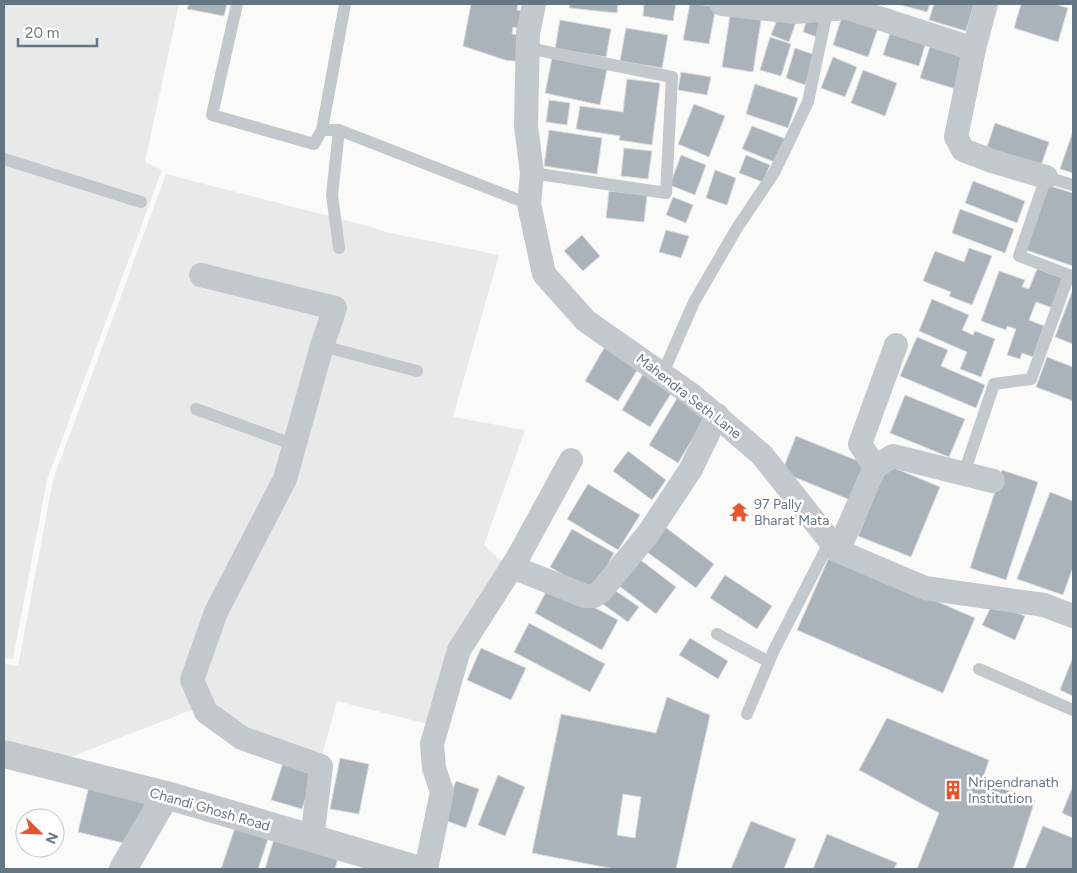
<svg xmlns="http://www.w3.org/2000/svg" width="1077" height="873" font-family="Figtree,sans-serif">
<rect width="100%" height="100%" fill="#fafaf8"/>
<g fill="#e8e9e9">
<polygon points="4,4 179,4 145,162 162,170 47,480 13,659 4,658"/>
<polygon points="166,174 368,226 385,232 499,255 453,417 525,430 484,545 505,564 431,725 337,701 321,759 241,731 212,702 60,761 4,744 4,664 18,666 53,480"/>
</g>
<g fill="#aab3b9" stroke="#dcdcda" fill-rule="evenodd">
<polygon points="189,4 227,4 224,16 187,9"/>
<polygon points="471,4 518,4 517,10 527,12 524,29 513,27 512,34 524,35 521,62 505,60 463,46"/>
<polygon points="570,4 618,4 617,13 569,8"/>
<polygon points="644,4 676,4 673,21 643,16"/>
<polygon points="690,4 716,6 709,44 683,40"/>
<polygon points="897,4 930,4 927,12"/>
<polygon points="934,4 974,4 966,31 929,20"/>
<polygon points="1021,4 1054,4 1068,8 1058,42 1014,28"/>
<polygon points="731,9 762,14 753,72 722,67"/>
<polygon points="809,13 823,18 817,37 803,32"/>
<polygon points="843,13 879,25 868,57 833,45"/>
<polygon points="779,15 796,22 789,42 771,35"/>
<polygon points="560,20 611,29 606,57 555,49"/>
<polygon points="892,27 927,38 919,66 883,55"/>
<polygon points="626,28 668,35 662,68 620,61"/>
<polygon points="770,37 791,44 781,76 760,70"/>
<polygon points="932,40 971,52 959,90 920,78"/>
<polygon points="795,48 815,55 805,85 786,78"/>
<polygon points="833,57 857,67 845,97 821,88"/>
<polygon points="552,58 607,69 600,105 545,93"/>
<polygon points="863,70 897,83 885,116 851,103"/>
<polygon points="681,72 711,77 707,95 678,90"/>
<polygon points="627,79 660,83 652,145 619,140 620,136 576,129 580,106 623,112"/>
<polygon points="755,84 798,98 788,128 746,114"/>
<polygon points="549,100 570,103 567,125 546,122"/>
<polygon points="694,104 725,116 709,157 678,144"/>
<polygon points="995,123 1049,142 1039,172 985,153"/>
<polygon points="752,126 786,139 777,163 742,149"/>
<polygon points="549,130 602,138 597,174 544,166"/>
<polygon points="1073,131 1073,173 1060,169"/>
<polygon points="624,148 652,151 648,179 621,176"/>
<polygon points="681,155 706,165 695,195 670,185"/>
<polygon points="746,155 770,165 763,182 739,173"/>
<polygon points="715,170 736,178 727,205 706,198"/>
<polygon points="973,181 1025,201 1017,223 965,203"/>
<polygon points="1047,185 1073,193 1073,266 1026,250"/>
<polygon points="609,191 647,195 644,222 606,218"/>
<polygon points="673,197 693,205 686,223 666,215"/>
<polygon points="960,209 1014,229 1005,253 952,233"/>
<polygon points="666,230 689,236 681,258 659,252"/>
<polygon points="582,235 600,256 583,271 564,251"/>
<polygon points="969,248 992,256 972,305 949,296 951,292 923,281 935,251 964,262"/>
<polygon points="1037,269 1063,278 1053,308 1036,302 1029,320 1044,326 1033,357 1022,353 1020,359 1007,355 1016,329 1007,326 1006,330 981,321 999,271 1025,280 1022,287 1029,289"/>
<polygon points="1073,289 1073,344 1055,337"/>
<polygon points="932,299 969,315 962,330 973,335 975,331 995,339 981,377 960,369 967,352 919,331"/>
<polygon points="917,337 948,350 941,366 985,385 976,408 900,376"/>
<polygon points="607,343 641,364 618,401 585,381"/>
<polygon points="1047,357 1073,367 1073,401 1036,387"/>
<polygon points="646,369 675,387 650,427 622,410"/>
<polygon points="905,395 965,419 949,457 890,433"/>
<polygon points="678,397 707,415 678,463 649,445"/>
<polygon points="796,436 868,465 853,501 782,472"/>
<polygon points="628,451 666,480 652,500 613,471"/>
<polygon points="887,465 940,487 911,557 858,536"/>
<polygon points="1002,470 1038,482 1006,580 970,568"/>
<polygon points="588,484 640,515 618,550 567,519"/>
<polygon points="1050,492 1073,501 1073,567 1063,595 1017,579"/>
<polygon points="665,527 714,564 696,588 647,552"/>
<polygon points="572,529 614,553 593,592 550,567"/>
<polygon points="830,555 975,618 943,693 797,630"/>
<polygon points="638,558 676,587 656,614 618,585"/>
<polygon points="725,575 772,606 757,629 710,598"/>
<polygon points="550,584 618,620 602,650 535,613"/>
<polygon points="610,587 639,607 628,622 600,602"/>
<polygon points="993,603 1025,616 1015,640 982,625"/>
<polygon points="529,623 605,664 590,692 514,652"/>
<polygon points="690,638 728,661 718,679 679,655"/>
<polygon points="481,648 526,668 511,700 467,680"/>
<polygon points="1073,657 1073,696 1060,690"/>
<path d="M667 697 710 715 676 869H614L532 853 561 714 656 733ZM623 794 641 797 635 838 617 835Z"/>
<polygon points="887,718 989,760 982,781 1035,800 1013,869 917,869 939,813 859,770"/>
<polygon points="340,758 369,764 359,814 330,809"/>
<polygon points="283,763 314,773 302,809 271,800"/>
<polygon points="498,775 525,787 505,836 478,825"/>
<polygon points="456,781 479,789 466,828 442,819"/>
<polygon points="90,782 147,796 136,846 78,832"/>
<polygon points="1073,786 1073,818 1062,813"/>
<polygon points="751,821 796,839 784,869 731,869"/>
<polygon points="237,822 270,833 258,869 221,869"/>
<polygon points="1043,826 1073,838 1073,869 1025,869"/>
<polygon points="827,834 897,863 894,869 813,869"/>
<polygon points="275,835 339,854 335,869 265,869"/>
</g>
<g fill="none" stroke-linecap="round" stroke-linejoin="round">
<g stroke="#c3c8cc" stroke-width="12">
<polyline points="237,4 212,115 314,144 322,130 339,130 529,204"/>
<polyline points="528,48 672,77 666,193 532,173"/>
<polyline points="322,130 345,4"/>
<polyline points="339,130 332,195 339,248"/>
<polyline points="4,159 141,202"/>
<polyline points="322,346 417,371"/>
<polyline points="663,373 694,302 737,228 774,173 808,102 828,6"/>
<polyline points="196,409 295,445"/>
<polyline points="964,473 994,384 1031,379 1069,275 1019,256 1046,177 1073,185"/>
<polyline points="717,634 769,662"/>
<polyline points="979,669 1073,710"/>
<polyline points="747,714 774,650 830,541"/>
</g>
<g stroke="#c3c8cc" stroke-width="24">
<polyline points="534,4 528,33 526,126 532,173 529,204 544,274 586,321 692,395 762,455 838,551 925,588 1044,605 1073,616"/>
<polyline points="722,4 795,12 848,8 974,49 986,4"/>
<polyline points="974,49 956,137 963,150 992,161 1046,177"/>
<polyline points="201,275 335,308 322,346 285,479 216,612 192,680 206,712 242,738 321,766 312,839"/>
<polyline points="875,467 893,456 993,481"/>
<polyline points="838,551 875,467 860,444 896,345"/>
<polyline points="512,567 585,596 594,596 601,591 648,534 691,469 717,415"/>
<polyline points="426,869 442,792 434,768 432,744 459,650 517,559 571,460"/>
</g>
<g stroke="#c3c8cc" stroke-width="28">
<polyline points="4,754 166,795 416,869"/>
<polyline points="123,869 166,795"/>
</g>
</g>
<defs>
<symbol id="temple-bare" viewBox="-9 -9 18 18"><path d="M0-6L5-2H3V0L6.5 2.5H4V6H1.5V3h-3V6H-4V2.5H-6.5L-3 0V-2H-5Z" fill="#e4572e" stroke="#fff" stroke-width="2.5" paint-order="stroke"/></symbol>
<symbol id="building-bare" viewBox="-9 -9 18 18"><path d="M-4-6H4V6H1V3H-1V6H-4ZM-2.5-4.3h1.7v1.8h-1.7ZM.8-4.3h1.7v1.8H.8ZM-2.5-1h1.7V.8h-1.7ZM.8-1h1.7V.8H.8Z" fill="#e4572e" stroke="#fff" stroke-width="2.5" paint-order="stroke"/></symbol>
</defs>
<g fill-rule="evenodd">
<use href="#temple-bare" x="725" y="498" width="28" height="28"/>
<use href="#building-bare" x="939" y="776" width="28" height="28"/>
</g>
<g text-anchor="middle" stroke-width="5" stroke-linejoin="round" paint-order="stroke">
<g font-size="14" fill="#657683" stroke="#fff">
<text transform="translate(689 396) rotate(38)" y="5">Mahendra Seth Lane</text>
<text transform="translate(210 809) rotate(16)" y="5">Chandi Ghosh Road</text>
</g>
<g font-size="14" fill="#657683" stroke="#fff" text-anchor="start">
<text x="754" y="509">97 Pally<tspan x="754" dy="16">Bharat Mata</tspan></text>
<text x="968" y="787">Nripendranath<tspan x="968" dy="16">Institution</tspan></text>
</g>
</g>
<rect width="1077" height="873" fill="none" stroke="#657683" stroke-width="10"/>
<g transform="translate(40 833) rotate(113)"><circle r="24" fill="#ffffff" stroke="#c1c8cd"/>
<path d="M0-4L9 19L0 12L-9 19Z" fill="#e4572e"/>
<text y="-8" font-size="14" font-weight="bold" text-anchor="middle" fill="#657683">N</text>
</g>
<path d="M18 38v8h79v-8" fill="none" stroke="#657683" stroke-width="2.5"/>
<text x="25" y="38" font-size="15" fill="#657683" stroke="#ffffff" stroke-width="4" paint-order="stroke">20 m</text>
</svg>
